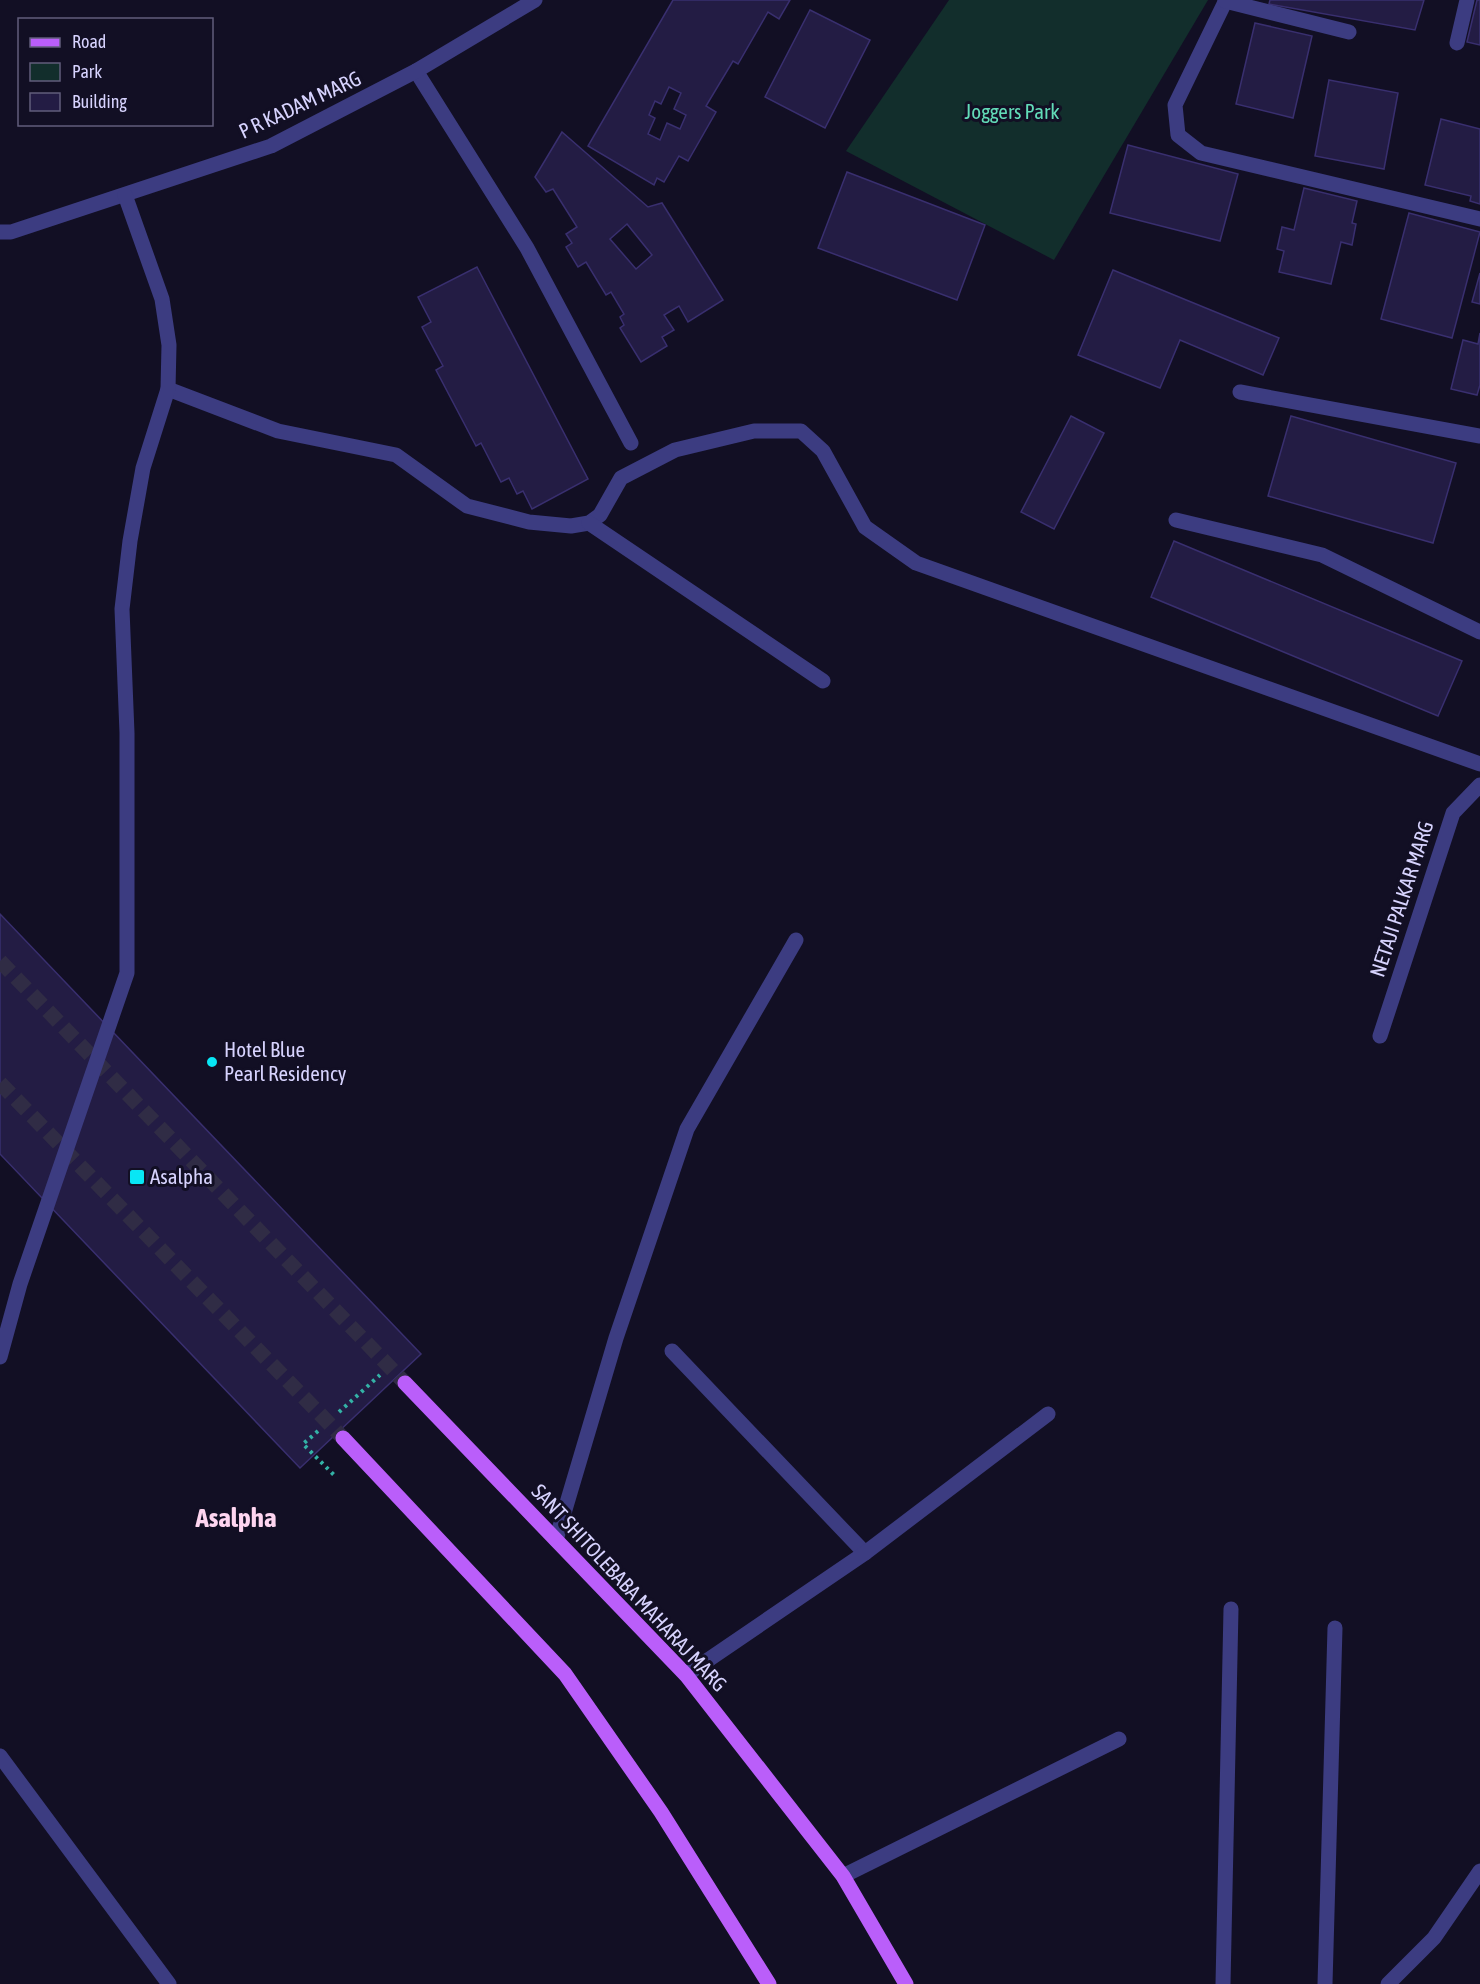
<svg xmlns="http://www.w3.org/2000/svg" width="1480" height="1984" font-family="'Asap Condensed',sans-serif">
<rect width="100%" height="100%" fill="#120f24"/>
<polygon fill="#122e2c" points="949,0 1208,0 1054,260 846,151"/>
<g fill="#231c44" stroke="#392f6f" stroke-width="1.5" fill-rule="evenodd">
<path d="M673 0H790L779 19 768 12 738 64 733 61 706 106 716 112 688 161 679 156 664 182 657 178 654 185 588 146ZM669 87 681 93 674 109 686 115 680 129 667 123 660 140 648 134 655 118 649 115 655 101 661 104Z"/>
<polygon points="1270,0 1424,0 1415,30 1269,4"/>
<polygon points="1477,0 1480,0 1480,45 1467,42"/>
<polygon points="810,10 870,40 825,128 765,97"/>
<polygon points="1255,23 1312,36 1293,118 1236,104"/>
<polygon points="1329,80 1398,93 1384,169 1315,156"/>
<polygon points="1441,119 1480,129 1480,204 1470,201 1471,196 1425,185"/>
<path d="M562 132 648 207 662 203 723 300 688 322 679 306 664 315 674 330 662 337 667 346 641 362 620 328 624 325 620 317 624 314 611 292 606 295 586 262 578 267 566 247 572 243 566 234 577 227 553 189 546 192 535 177ZM627 224 652 255 636 269 610 239Z"/>
<polygon points="1128,145 1238,174 1220,241 1110,213"/>
<polygon points="847,172 985,225 957,300 818,248"/>
<polygon points="1304,188 1357,201 1352,223 1356,224 1352,245 1341,242 1331,284 1279,272 1284,251 1277,249 1282,227 1294,230"/>
<polygon points="1409,213 1480,232 1452,338 1381,319"/>
<polygon points="477,267 588,479 532,509 523,491 517,494 509,478 501,482 481,443 476,446 436,370 443,366 422,327 431,322 418,297"/>
<polygon points="1113,270 1279,338 1263,375 1180,340 1160,388 1078,355"/>
<polygon points="1480,273 1480,304 1472,302"/>
<polygon points="1480,333 1480,385 1477,395 1451,389 1463,340 1478,344"/>
<polygon points="1071,416 1104,433 1054,529 1021,512"/>
<polygon points="1291,416 1456,463 1433,543 1268,496"/>
<polygon points="1174,541 1462,661 1438,716 1151,597"/>
<polygon points="0,914 421,1354 300,1468 0,1154"/>
</g>
<g fill="none" stroke-linecap="round" stroke-linejoin="round">
<g stroke="#302c45" stroke-width="15" stroke-dasharray="15 8" stroke-linecap="butt">
<polyline points="0,961 405,1383"/>
<polyline points="0,1083 343,1438"/>
</g>
<g stroke="#33b2a6" stroke-width="4" stroke-dasharray="3 4.5" stroke-linecap="butt">
<polyline points="339,1412 380,1375"/>
<polyline points="318,1431 303,1444 336,1477"/>
</g>
<polyline stroke="#3c3c81" stroke-width="15" points="1325,1984 1335,1628"/>
<g stroke="#3c3c81" stroke-width="15">
<polyline points="1226,0 1175,105 1178,135 1201,153 1480,219"/>
<polyline points="1225,1 1349,32"/>
<polyline points="1457,43 1467,0"/>
<polyline points="416,71 527,248 631,443"/>
<polyline points="0,232 11,232 271,146 416,71 535,0"/>
<polyline points="168,389 278,431 396,455 467,506 529,522 571,526 589,523 600,515 621,478 675,450 754,431 801,431 823,451 865,527 916,563 1480,764"/>
<polyline points="1240,392 1480,436"/>
<polyline points="1176,520 1322,555 1480,632"/>
<polyline points="589,523 823,681"/>
<polyline points="1380,1036 1453,813 1480,785"/>
<polyline points="672,1351 865,1553"/>
<polyline points="0,1357 20,1284 127,973 127,733 122,609 130,541 143,468 168,389 169,345 162,299 125,195"/>
<polyline points="556,1540 616,1338 687,1129 796,940"/>
<polyline points="686,1675 865,1553 1048,1414"/>
<polyline points="0,1756 169,1984"/>
<polyline points="843,1876 1119,1739"/>
<polyline points="1223,1984 1231,1609"/>
<polyline points="1388,1984 1434,1938 1480,1871"/>
</g>
<g stroke="#ba5efa" stroke-width="15">
<polyline points="405,1383 686,1675 843,1876 906,1984"/>
<polyline points="343,1438 565,1674 661,1812 769,1984"/>
</g>
</g>
<g fill="#08e6f5" stroke="#120f24" stroke-width="2">
<circle cx="212" cy="1062" r="6"/>
<rect x="129" y="1169" width="16" height="16" rx="3"/>
</g>
<g text-anchor="middle" stroke-width="6" stroke-linejoin="round" paint-order="stroke">
<g font-size="21" fill="#d7d3fe" stroke="#120f24">
<text transform="translate(300 105) rotate(-25)" y="7">P R KADAM MARG</text>
<text transform="translate(1402 899) rotate(-72)" y="7">NETAJI PALKAR MARG</text>
<text transform="translate(629 1588) rotate(47)" y="7">SANT SHITOLEBABA MAHARAJ MARG</text>
</g>
<g font-size="21" fill="#62dcb8" stroke="#120f24">
<text x="1012" y="119">Joggers Park</text>
</g>
<g font-size="21" fill="#d7d3fe" stroke="#120f24" text-anchor="start">
<text x="224" y="1057">Hotel Blue<tspan x="224" dy="24">Pearl Residency</tspan></text>
<text x="150" y="1184">Asalpha</text>
</g>
<g font-size="27" font-weight="bold" fill="#fed5f0" stroke="#120f24">
<text x="236" y="1527">Asalpha</text>
</g>
</g>
<rect x="18" y="18" width="195" height="108" fill="#120f24" stroke="#615d7b" stroke-width="1.5"/>
<rect x="30" y="38" width="30" height="9" fill="#ba5efa" stroke="#615d7b" stroke-width="1.5"/>
<text x="72" y="48" font-size="18" fill="#d7d3fe">Road</text>
<rect x="30" y="63" width="30" height="18" fill="#122e2c" stroke="#615d7b" stroke-width="1.5"/>
<text x="72" y="78" font-size="18" fill="#d7d3fe">Park</text>
<rect x="30" y="93" width="30" height="18" fill="#231c44" stroke="#615d7b" stroke-width="1.5"/>
<text x="72" y="108" font-size="18" fill="#d7d3fe">Building</text>
</svg>
